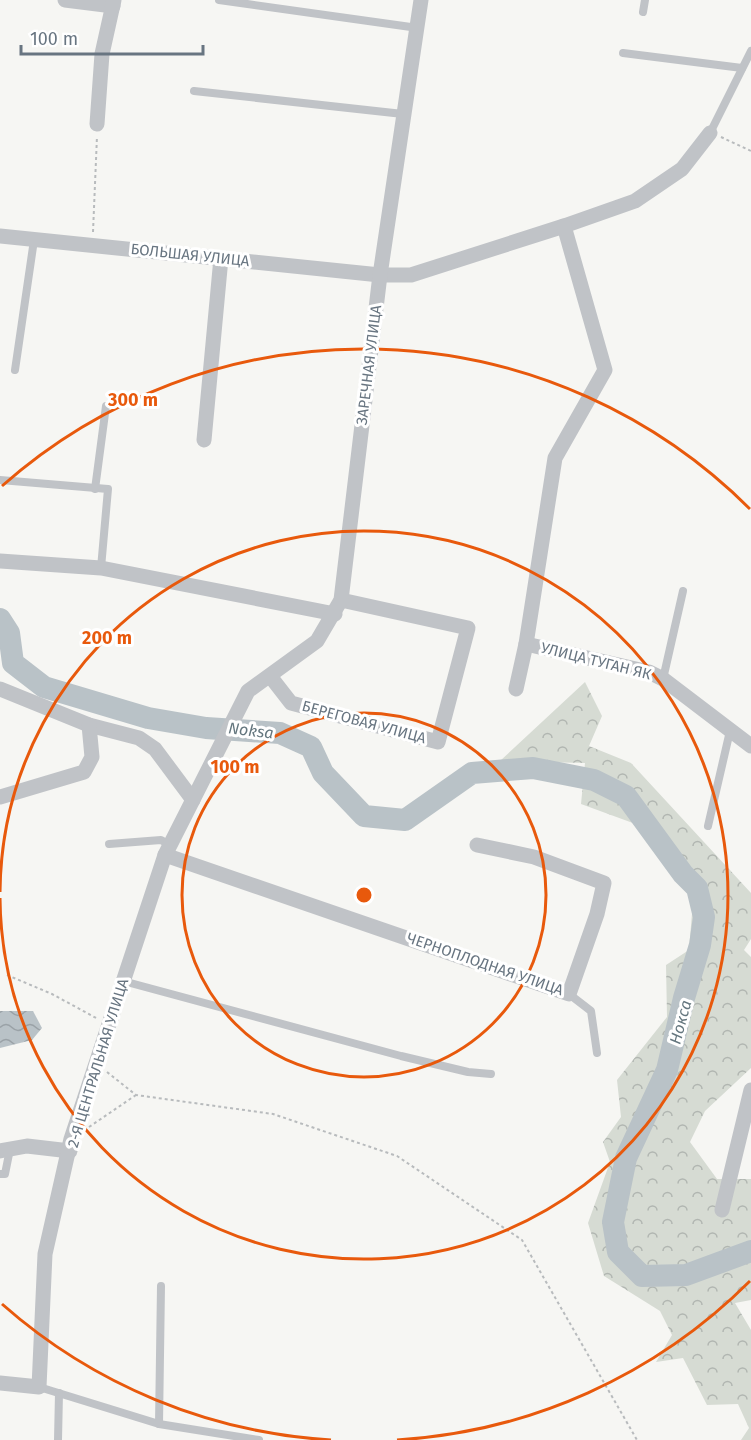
<svg xmlns="http://www.w3.org/2000/svg" width="751" height="1440" font-family="'Fira Sans',sans-serif">
<defs>
<pattern id="forest-crowns" width="20" height="18" patternUnits="userSpaceOnUse" patternTransform="scale(1.5)"><rect width="20" height="18" fill="#d6dbd3"/><path d="M2 6a3 3 0 1 1 6 0M12 15a3 3 0 1 1 6 0" fill="none" stroke="#b1b6b1"/></pattern>
<pattern id="water-waves" width="16" height="10" patternUnits="userSpaceOnUse" patternTransform="scale(1.5)"><rect width="16" height="10" fill="#b9c2c7"/><path d="M0 5q4-4 8 0t8 0" fill="none" stroke="#9aa2a7"/></pattern>
</defs>
<rect width="100%" height="100%" fill="#f6f6f3"/>
<polygon fill="url(#forest-crowns)" points="585,682 602,716 589,746 631,763 751,893 751,939 744,950 751,957 751,1068 705,1111 690,1142 717,1179 751,1179 751,1300 735,1303 751,1330 751,1440 741,1440 749,1428 738,1404 707,1405 683,1358 656,1362 672,1335 660,1311 604,1276 588,1223 610,1162 603,1142 621,1117 617,1080 667,1017 666,965 689,950 693,901 641,826 581,804 585,763 500,761"/>
<polygon fill="url(#water-waves)" points="0,1011 33,1011 42,1028 32,1040 0,1048"/>
<g fill="none" stroke-linecap="round" stroke-linejoin="round">
<polyline stroke="#b9c2c7" stroke-width="22" points="0,619 9,633 13,663 44,687 148,718 206,728 280,733 311,747 323,773 364,816 405,820 472,773 533,768 594,780 626,796 683,874 697,888 704,917 700,945 684,998 667,1070 626,1158 613,1222 618,1252 642,1276 686,1275 751,1251"/>
<g stroke="#b8bbbd" stroke-width="2" stroke-dasharray="3 3" stroke-linecap="butt">
<polyline points="721,137 751,151"/>
<polyline points="93,232 97,136"/>
<polyline points="7,975 52,994 98,1019"/>
<polyline points="107,1072 136,1095 273,1114 397,1156 522,1240 637,1440"/>
<polyline points="89,1127 136,1095"/>
</g>
<g stroke="#c0c3c7" stroke-width="8">
<polyline points="219,0 418,28"/>
<polyline points="643,12 645,0"/>
<polyline points="623,53 742,68"/>
<polyline points="194,91 403,114"/>
<polyline points="710,133 751,51"/>
<polyline points="15,370 34,240"/>
<polyline points="0,480 108,489 101,568"/>
<polyline points="95,489 106,406"/>
<polyline points="663,679 683,591"/>
<polyline points="708,826 730,731"/>
<polyline points="109,844 161,840 170,845"/>
<polyline points="123,981 401,1056 468,1072 491,1074"/>
<polyline points="569,994 591,1011 597,1053"/>
<polyline points="0,1174 5,1174 10,1149"/>
<polyline points="39,1387 159,1424 259,1440"/>
<polyline points="159,1424 161,1286"/>
<polyline points="58,1440 59,1393"/>
</g>
<g stroke="#c0c3c7" stroke-width="15">
<polyline points="65,0 113,6"/>
<polyline points="97,124 102,54 114,0"/>
<polyline points="0,236 380,275 411,275 564,226 635,201 682,169 710,133"/>
<polyline points="204,440 221,258"/>
<polyline points="0,561 101,568 335,614"/>
<polyline points="526,644 649,672 663,679 751,746"/>
<polyline points="270,676 291,703 438,742 468,628 341,600"/>
<polyline points="0,689 89,725 139,738 155,749 193,800"/>
<polyline points="516,689 526,644 555,458 605,370 564,226"/>
<polyline points="0,797 84,772 92,757 89,725"/>
<polyline points="165,855 569,994 597,914 604,883 534,857 477,845"/>
<polyline points="0,1151 27,1146 70,1151"/>
<polyline points="722,1210 751,1090"/>
<polyline points="0,1383 39,1387 45,1254 71,1139 165,855 248,691 317,641 341,600 380,275 421,0"/>
</g>
</g>
<g fill="none" stroke="#e8590c" stroke-width="3">
<circle cx="364" cy="895" r="182"/>
<path d="M0 892A364 364 0 1 1 0 898"/>
<path d="M750 1281A546 546 0 0 1 397 1440M331 1440A546 546 0 0 1 2 1304M2 486A546 546 0 0 1 750 509"/>
</g>
<g text-anchor="middle" stroke-width="6" stroke-linejoin="round" paint-order="stroke">
<g font-size="15" fill="#687581" stroke="#fff">
<text transform="translate(190 255) rotate(6)" y="5">БОЛЬШАЯ УЛИЦА</text>
<text transform="translate(369 365) rotate(-83)" y="5">ЗАРЕЧНАЯ УЛИЦА</text>
<text transform="translate(596 661) rotate(14)" y="5">УЛИЦА ТУГАН ЯК</text>
<text transform="translate(364 722) rotate(15)" y="5">БЕРЕГОВАЯ УЛИЦА</text>
<text transform="translate(485 964) rotate(19)" y="5">ЧЕРНОПЛОДНАЯ УЛИЦА</text>
<text transform="translate(98 1063) rotate(-73)" y="5">2-Я ЦЕНТРАЛЬНАЯ УЛИЦА</text>
</g>
<g font-size="16" font-style="italic" fill="#64767e" stroke="#fff">
<text transform="translate(251 730) rotate(7)" y="6">Noksa</text>
<text transform="translate(680 1022) rotate(-75)" y="6">Нокса</text>
</g>
</g>
<circle cx="364" cy="895" r="9" fill="#e8590c" stroke="#fff" stroke-width="3"/>
<g font-size="18" text-anchor="middle" font-weight="bold" fill="#e8590c" stroke="#fff" stroke-width="6" stroke-linejoin="round" paint-order="stroke">
<text x="133" y="406">300 m</text>
<text x="107" y="644">200 m</text>
<text x="235" y="773">100 m</text>
</g>
<path d="M21 45v9h182v-9" fill="none" stroke="#687581" stroke-width="3"/>
<text x="30" y="45" font-size="18" fill="#687581" stroke="#ffffff" stroke-width="4.5" paint-order="stroke">100 m</text>
</svg>
